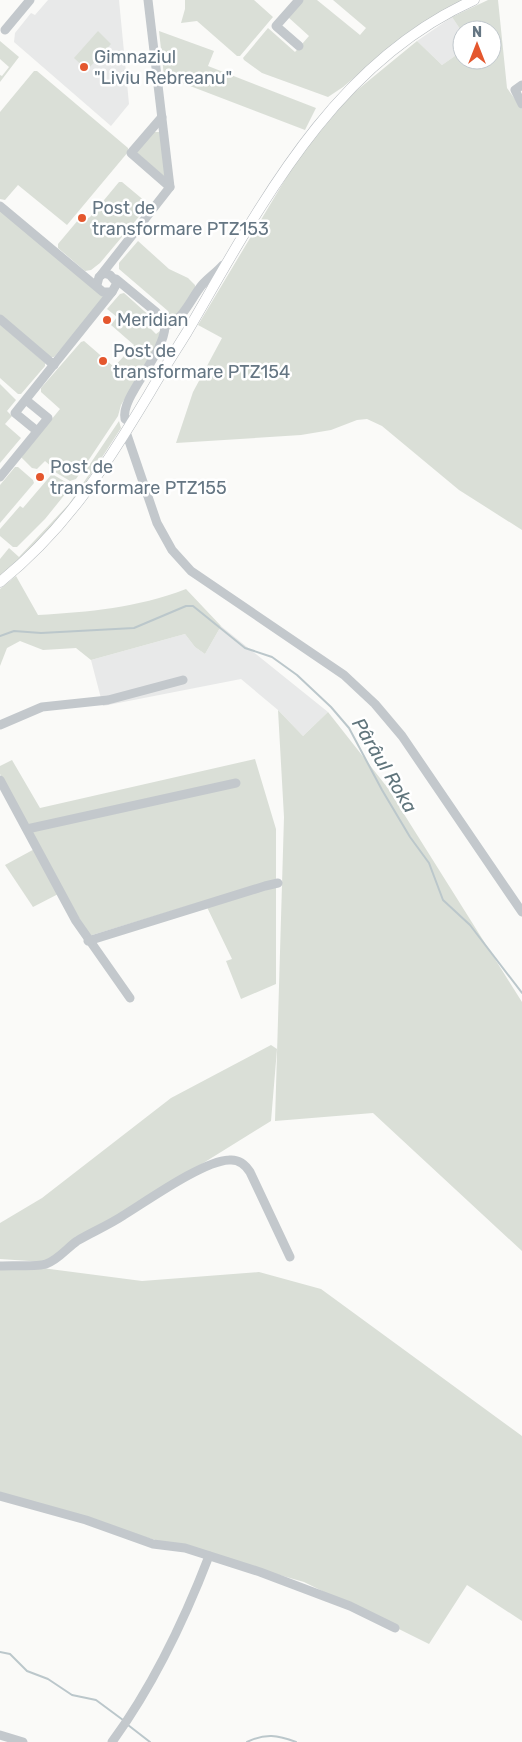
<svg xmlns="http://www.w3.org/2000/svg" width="522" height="1742" font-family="Rubik,sans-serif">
<rect width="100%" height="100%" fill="#fafaf8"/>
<g fill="#e8e9e9">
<polygon points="48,0 119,0 129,104 111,126 14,42 15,33 31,13 35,15"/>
<polygon points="452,17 462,32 462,51 442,65 417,41"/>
<polygon points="221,626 328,712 303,736 278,710 241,679 103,706 91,660 185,634 195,647 205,654"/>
</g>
<g fill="#dadfd7">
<polygon points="185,0 254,0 273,17 240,56 237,56 197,21 181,23 185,9"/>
<polygon points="301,0 317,0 360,35 366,28 333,0 463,0 411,30 343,87 328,97 262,73 244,60 243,58 268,28 295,52 309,36 288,17"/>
<polygon points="488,0 498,0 507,88 522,109 522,530 459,490 382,426 367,419 357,420 331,430 301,435 176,443 193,392 222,338 198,325 298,158 350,96 417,41 442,65 462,51 462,60 492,60 492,30 462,30 462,32 452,17"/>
<polygon points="98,31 111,44 87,70 74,58"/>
<polygon points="159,31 214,51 208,66 316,108 305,130 164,76"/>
<polygon points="0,41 19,57 0,82 0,75 2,76 9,67 0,59"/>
<polygon points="34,71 37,71 128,148 128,152 67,225 18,185 5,200 0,199 0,112"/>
<polygon points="152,132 162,132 167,179 135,151"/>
<polygon points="119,182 122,182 146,202 147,207 100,263 91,270 85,271 58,248 58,244 79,219 82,222 90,217"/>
<polygon points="0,210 103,294 104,299 54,357 50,357 0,315"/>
<path d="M138 241 169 269 188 278 195 285C196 300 180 311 170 320L166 314 168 311 119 269V263Z"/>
<polygon points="124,293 153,319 148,326 156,334 160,331 157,346 121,405 118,416 76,479 70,481 50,469 52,467 45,461 37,469 32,468 21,457 60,409 41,392 41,388 81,342 84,341 114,367 134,345 111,325 117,317 107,309 120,294"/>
<polygon points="0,324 45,363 45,366 21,394 18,394 0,378"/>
<polygon points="0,384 16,400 7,411 12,416 5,424 21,438 0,463"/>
<polygon points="119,421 121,428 71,505 33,547 0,576 0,559 9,548 19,557 69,504 90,473 86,470"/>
<polygon points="15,467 18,467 33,480 34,483 0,523 0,485"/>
<polygon points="52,474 69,484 70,488 45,519 17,547 13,547 0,536 0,529 20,506 23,508"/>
<path d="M16 576 38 615C90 612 136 608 186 589L221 626 205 654 195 647 185 634 91 660 76 648 43 650 20 641 7 648 0 666V589Z"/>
<polygon points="278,710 303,736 328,712 387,787 522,1002 522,1251 373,1113 275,1121 284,817"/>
<polygon points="255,759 276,829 276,984 241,999 226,961 232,959 204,901 89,936 64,891 33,907 5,865 40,846 0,774 0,766 12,760 40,808"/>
<polygon points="271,1045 277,1049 271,1121 44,1262 0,1259 0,1223 42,1198 171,1098"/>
<polygon points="42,1268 142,1281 259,1272 321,1289 522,1436 522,1621 467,1585 429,1644 304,1582 0,1496 0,1269"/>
</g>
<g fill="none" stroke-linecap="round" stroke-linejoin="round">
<g stroke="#bbc7cb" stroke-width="2">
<polyline points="0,636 14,631 41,633 134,628 186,606 193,606 245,648 272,657 297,675 331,707 349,728 382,790 410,837 429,863 443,900 470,925 522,993"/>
<polyline points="0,1652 10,1654 27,1671 48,1679 72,1695 96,1700 123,1720"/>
<polyline points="128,1725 150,1742"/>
<path d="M247 1742C265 1733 278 1735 296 1742"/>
</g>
<defs>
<path id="major" d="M0 582C67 528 105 467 149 394 161 373 174 353 187 332 261 205 332 64 474 0"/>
</defs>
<use href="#major" stroke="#b5babe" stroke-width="11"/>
<g stroke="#c3c8cc" stroke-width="9">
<polyline points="299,0 276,26 299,46"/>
<polyline points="5,30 30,0"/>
<polyline points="522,85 515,90 522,104"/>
<polyline points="162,117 131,153 170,187"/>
<polyline points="0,206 103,292 112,292 117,283 110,275 104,273 99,277 97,285"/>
<polyline points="101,275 170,187 148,0"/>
<path d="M116 279 156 312 165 326C164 356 120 397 125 419L131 423"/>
<polyline points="0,319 54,365"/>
<path d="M165 326C183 321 191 298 202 285 208 278 217 272 223 265"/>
<polyline points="37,431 15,413 112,292"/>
<polyline points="126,432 157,523 172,550 191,571 344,675 375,704 402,736 522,912"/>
<polyline points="0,477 48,418 26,400"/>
<polyline points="0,725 42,707 108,700 183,680"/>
<polyline points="0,780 76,921 130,998"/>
<polyline points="27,829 236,783"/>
<polyline points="88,941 265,886 278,883"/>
<path d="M0 1266C12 1265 37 1267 46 1264 58 1260 67 1248 77 1241 92 1232 109 1225 124 1215 147 1201 203 1161 229 1160 239 1159 245 1164 250 1172L290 1257"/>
<polyline points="0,1496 86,1520 153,1544 185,1548 260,1572 350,1606 395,1628"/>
<polyline points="0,1735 23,1742"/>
<path d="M112 1742C153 1686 184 1621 209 1556"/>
</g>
<use href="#major" stroke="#fff" stroke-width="10"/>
</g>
<g fill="#e4572e" stroke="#fff" stroke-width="2">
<circle cx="84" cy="67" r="5"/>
<circle cx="82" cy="218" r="5"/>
<circle cx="107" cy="320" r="5"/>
<circle cx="103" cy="361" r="5"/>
<circle cx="40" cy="477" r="5"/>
</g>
<g text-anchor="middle" stroke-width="5" stroke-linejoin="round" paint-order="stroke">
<g font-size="18" fill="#657683" stroke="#fff" text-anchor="start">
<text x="94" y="63">Gimnaziul<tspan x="94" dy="21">"Liviu Rebreanu"</tspan></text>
<text x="92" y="214">Post de<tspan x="92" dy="21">transformare PTZ153</tspan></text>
<text x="117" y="326">Meridian</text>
<text x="113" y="357">Post de<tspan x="113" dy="21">transformare PTZ154</tspan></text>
<text x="50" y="473">Post de<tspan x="50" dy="21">transformare PTZ155</tspan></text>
</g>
<g font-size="19" font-style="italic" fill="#60757c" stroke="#fff">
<text transform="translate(385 765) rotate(59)" y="7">Pârâul Roka</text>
</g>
</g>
<g transform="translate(477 45)"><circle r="24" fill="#ffffff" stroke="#c1c8cd"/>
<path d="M0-4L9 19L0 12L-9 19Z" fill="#e4572e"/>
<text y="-8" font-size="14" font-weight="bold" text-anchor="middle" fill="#657683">N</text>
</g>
</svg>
